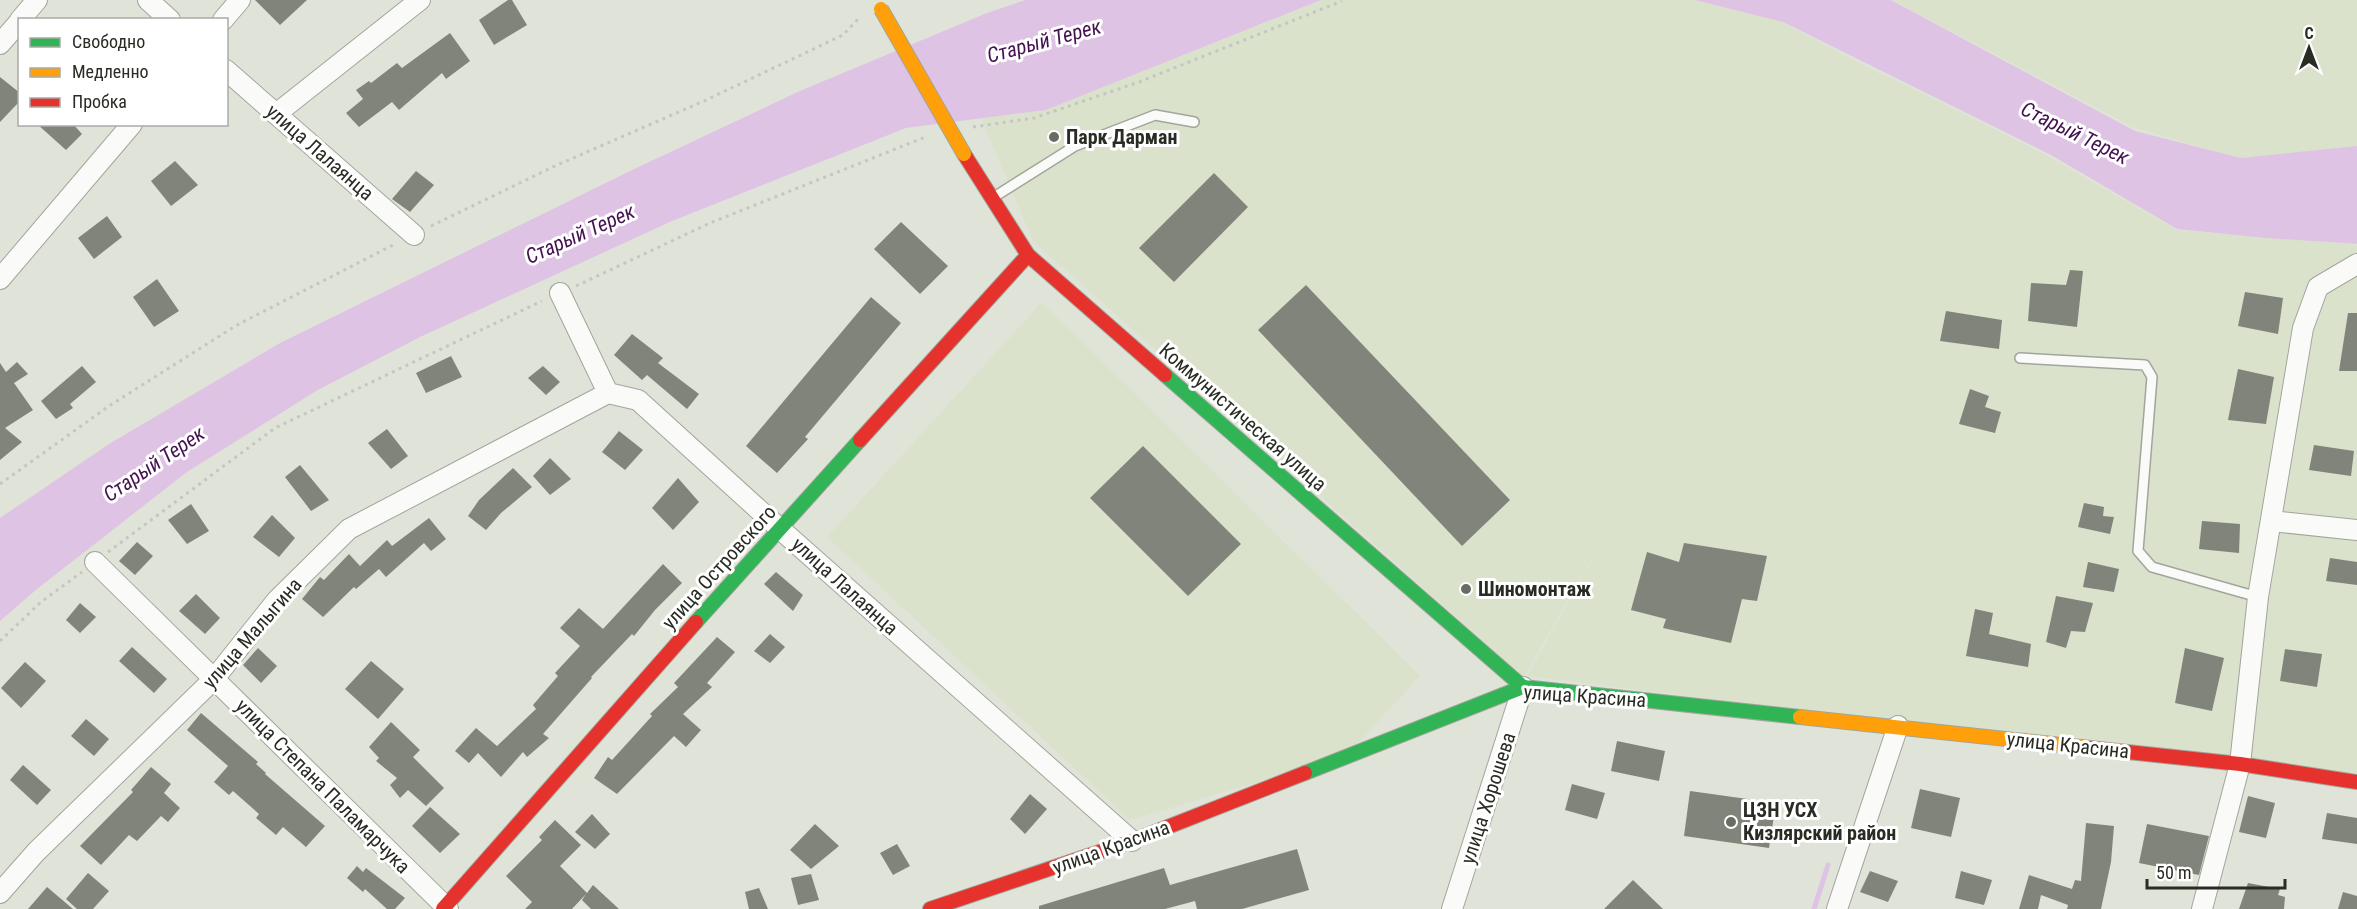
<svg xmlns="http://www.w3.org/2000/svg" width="2357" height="909" font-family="'Roboto Condensed',sans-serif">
<rect width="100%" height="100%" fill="#e0e4d8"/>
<g fill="#dae2cc">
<polygon points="1322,0 1695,0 1780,21 1882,75 1883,74 2035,149 2177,230 2357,245 2357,780 1527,676 1626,499 1524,677 1033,241 981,118 1046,110"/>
<polygon points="1892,0 2357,0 2357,146 2245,160 2133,127"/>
<polygon points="1042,302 1420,676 1346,756 1130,820 827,537"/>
</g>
<g fill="#dfc3e5">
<polygon points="1025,0 1321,0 1046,110 906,128 672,221 420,337 316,391 187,472 37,589 0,621 0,518 109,444 280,343 630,171 802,90 987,13"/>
<polygon points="1695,0 1891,0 2135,131 2241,158 2357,146 2357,244 2266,238 2177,229 2051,155 1783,22"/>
</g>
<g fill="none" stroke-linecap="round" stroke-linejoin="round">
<polyline stroke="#dfc3e5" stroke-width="5" points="1814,909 1828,865"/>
</g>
<g fill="#81847a">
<polygon points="255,0 307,0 280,25"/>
<polygon points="508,0 512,0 527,25 494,45 479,20"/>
<polygon points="450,33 470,61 446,79 442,73 399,110 392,102 359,127 346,113 363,99 356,90 369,81 371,83 397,63 402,68"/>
<polygon points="0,77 20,93 20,101 0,122"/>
<polygon points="37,124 73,124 82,134 66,150"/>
<polygon points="175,161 198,185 171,206 151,181"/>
<polygon points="416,171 434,185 410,212 392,199"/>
<polygon points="1214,173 1248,207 1174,282 1139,248"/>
<polygon points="107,216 122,237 94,259 78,238"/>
<polygon points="901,222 948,266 920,294 874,249"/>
<polygon points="2070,270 2083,271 2077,327 2028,321 2031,283 2066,285"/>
<polygon points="157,279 179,311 154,327 133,297"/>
<polygon points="1306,285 1510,500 1462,546 1258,330"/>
<polygon points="2245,292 2283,298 2278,334 2238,326"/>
<polygon points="871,297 901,323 805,437 808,439 777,473 746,446"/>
<polygon points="1946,311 2002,320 1999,349 1940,341"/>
<polygon points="2348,313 2357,313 2357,371 2339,371"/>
<polygon points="632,334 663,358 658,363 699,394 687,409 647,375 642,380 614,355"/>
<polygon points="451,356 462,377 426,393 416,373"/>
<polygon points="17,362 28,374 14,383 33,410 5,428 22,442 0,460 0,363 6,372"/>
<polygon points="82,366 96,382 70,404 73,408 56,419 41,401"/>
<polygon points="543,366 560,382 546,395 528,378"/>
<polygon points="2238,369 2274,377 2266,424 2228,420"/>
<polygon points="1970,389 1989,396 1985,407 2001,412 1995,433 1959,424"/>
<polygon points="387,429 408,456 391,469 368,443"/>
<polygon points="619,431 643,450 625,470 602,452"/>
<polygon points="2314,445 2354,451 2351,476 2309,470"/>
<polygon points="1143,446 1241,544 1188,596 1090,498"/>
<polygon points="550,458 571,479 550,495 533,476"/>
<polygon points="300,465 329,500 311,511 285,477"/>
<polygon points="513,468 532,487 501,513 486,530 468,516 479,500"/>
<polygon points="678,478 699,502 673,530 652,508"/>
<polygon points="2084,503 2104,507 2103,516 2114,517 2110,534 2078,527"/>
<polygon points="191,504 209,531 187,544 168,520"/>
<polygon points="272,515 295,538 279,557 253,537"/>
<polygon points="429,518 446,539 431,551 424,543 386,577 379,569 356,589 354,587 323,617 302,599 320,577 324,580 349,554 360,566 387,540 392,546"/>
<polygon points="2202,521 2240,524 2239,553 2199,549"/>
<polygon points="137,542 153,556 135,575 119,561"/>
<polygon points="1684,543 1767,556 1757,601 1742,599 1731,643 1663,628 1666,619 1631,610 1647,552 1679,562"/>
<polygon points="2330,558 2357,562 2357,585 2326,581"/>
<polygon points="2088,562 2119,569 2114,592 2083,587"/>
<polygon points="663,564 682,583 655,610 634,636 632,634 591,677 592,678 543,734 549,738 527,757 523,752 501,777 478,753 469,763 455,751 476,728 497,746 536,709 533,705 558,676 555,673 580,646 560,628 579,608 603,629"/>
<polygon points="776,572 803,595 793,611 764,584"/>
<polygon points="196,594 220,618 205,634 179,611"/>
<polygon points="2056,596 2093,603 2085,632 2071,631 2066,648 2046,642"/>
<polygon points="80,603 96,617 80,633 66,620"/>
<polygon points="1975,609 1993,613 1989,634 2031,644 2028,667 1966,656"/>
<polygon points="770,634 785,647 770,663 754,651"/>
<polygon points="717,637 735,652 707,683 712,687 683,714 701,730 686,747 674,736 617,794 594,778 608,757 612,760 652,716 650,714 678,687 674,683"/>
<polygon points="132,647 167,679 154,693 119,661"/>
<polygon points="258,648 277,666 261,683 243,665"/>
<polygon points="2185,648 2224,658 2212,711 2175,703"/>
<polygon points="2285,649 2322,654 2317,687 2280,681"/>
<polygon points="371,661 404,689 378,719 345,689"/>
<polygon points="25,662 46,681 21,708 1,688"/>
<polygon points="201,713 258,762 256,764 266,773 265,774 325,826 306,847 283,827 276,835 256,818 259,814 233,791 229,795 214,782 228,766 187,730"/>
<polygon points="86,719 109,739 94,756 71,736"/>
<polygon points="391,722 420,750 413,757 444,788 426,806 408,790 400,798 390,785 397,778 376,761 379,758 369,747"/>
<polygon points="1617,741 1665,751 1659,781 1611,771"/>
<polygon points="23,765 51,790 37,805 10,780"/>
<polygon points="151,767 171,784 164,793 180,808 168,822 161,816 137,841 129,835 101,865 80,846 133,792 131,790"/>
<polygon points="1572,784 1605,793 1597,819 1565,810"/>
<polygon points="1920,789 1960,798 1951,837 1911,828"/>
<polygon points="1690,791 1776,803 1769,848 1684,836"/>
<polygon points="1030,794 1047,809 1025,834 1010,819"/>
<polygon points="2248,796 2275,803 2266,838 2239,832"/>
<polygon points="430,807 460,834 440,853 412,826"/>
<polygon points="2327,813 2357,818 2357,844 2322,839"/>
<polygon points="592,814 610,834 595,849 575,832"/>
<polygon points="555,820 581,845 560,866 587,893 593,885 619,909 591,909 582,900 586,894 572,909 525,909 532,902 506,876 542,840 539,837"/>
<polygon points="2086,823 2114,826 2111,862 2101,909 2067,909 2068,905 2041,895 2038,909 2019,909 2029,875 2072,889 2075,880 2081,881"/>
<polygon points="815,824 839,846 811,869 790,850"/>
<polygon points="2147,824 2209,836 2199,875 2139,863"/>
<polygon points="897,844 910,866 893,875 880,853"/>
<polygon points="1297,849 1309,890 1242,909 1197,909 1195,901 1165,909 1039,909 1039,906 1164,868 1170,885"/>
<polygon points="357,866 363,872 366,868 405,898 395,909 387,909 365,889 363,892 347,878"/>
<polygon points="1870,871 1898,881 1888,902 1860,892"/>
<polygon points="1961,871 1992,880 1984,905 1955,898"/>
<polygon points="88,873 109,891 93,909 77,909 66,899"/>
<polygon points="811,874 819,900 798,905 791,878"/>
<polygon points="1633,880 1663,909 1604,909"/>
<polygon points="2248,883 2280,889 2278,895 2285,897 2284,909 2239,909"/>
<polygon points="47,887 73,909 28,909"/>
<polygon points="759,888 768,909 749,909 745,892"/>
<polygon points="2343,892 2357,896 2357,909 2338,909"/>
</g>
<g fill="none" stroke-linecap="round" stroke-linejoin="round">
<defs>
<g id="lane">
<polyline points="994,197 1075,146 1155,115 1194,122"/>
<polyline points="2020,358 2145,365 2152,377 2138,551 2152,567 2258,597"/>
</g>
<g id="street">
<polyline points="148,0 170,20"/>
<polyline points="20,20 37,0"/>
<polyline points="223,20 240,0"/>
<polyline points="0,44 20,21"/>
<polyline points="226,70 414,235"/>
<polyline points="276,114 420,0"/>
<polyline points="0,279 132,124"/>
<polyline points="560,293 608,393 638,400 779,528 1132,841"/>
<polyline points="2271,521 2357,530"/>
<polyline points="95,562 448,909"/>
<polyline points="0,893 36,852 214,679 277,600 349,529 608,393"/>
<polyline points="1452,909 1523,687"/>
<polyline points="1837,909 1898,726"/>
<polyline points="2202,909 2240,764 2258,597 2303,328 2318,287 2357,264"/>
</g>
<g id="fast">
<polyline points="1165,375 1523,687"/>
<polyline points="696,622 860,440"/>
<polyline points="1305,773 1523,687 1800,717"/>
</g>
<polyline id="slow" points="1800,717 2090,748"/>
<g id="jam">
<polyline points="964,154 1028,255 1165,375"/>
<polyline points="860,440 1028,255"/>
<polyline points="2090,748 2240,764 2357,782"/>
<polyline points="443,909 696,622"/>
<polyline points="930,909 1132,841 1305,773"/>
</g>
</defs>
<use href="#lane" stroke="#a2a59c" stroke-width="12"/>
<use href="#street" stroke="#a2a59c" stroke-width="22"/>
<use href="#fast" stroke="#a2a59c" stroke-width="16"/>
<use href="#slow" stroke="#a2a59c" stroke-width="16"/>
<use href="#jam" stroke="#a2a59c" stroke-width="16"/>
<g stroke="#c5c6c2" stroke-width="3" stroke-dasharray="3 4.5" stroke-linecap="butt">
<polyline points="973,127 1034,118 1139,82 1342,1"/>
<polyline points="431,226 557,165 704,101 843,35 860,17"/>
<polyline points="576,286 710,223 928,136"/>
<polyline points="0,484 109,406 237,325 395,244"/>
<polyline points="108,552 275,428 542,301"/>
<polyline points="0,641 41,602 82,572"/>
</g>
<use href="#lane" stroke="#fafbf9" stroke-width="9"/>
<use href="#street" stroke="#fafbf9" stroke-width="20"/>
<use href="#fast" stroke="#30b455" stroke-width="14"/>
<use href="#slow" stroke="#ff9f0a" stroke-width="14"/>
<use href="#jam" stroke="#e5322d" stroke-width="14"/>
<defs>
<polyline id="slow-bridge" points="881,9 964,154"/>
</defs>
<use href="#slow-bridge" stroke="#a2a59c" stroke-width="16" stroke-linecap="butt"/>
<use href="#slow-bridge" stroke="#ff9f0a" stroke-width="14"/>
</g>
<g fill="#696c62" stroke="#fff" stroke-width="2">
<circle cx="1054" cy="137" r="6"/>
<circle cx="1466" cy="589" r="6"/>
<circle cx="1731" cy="822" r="6"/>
</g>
<g text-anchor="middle" stroke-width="6" stroke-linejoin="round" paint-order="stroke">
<g font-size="20" font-weight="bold" fill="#292c23" stroke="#fff" text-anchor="start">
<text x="1066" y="144">Парк Дарман</text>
<text x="1478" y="596">Шиномонтаж</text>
<text x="1743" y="817">ЦЗН УСХ<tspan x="1743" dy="23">Кизлярский район</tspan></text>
</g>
<g font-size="20" fill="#292c23" stroke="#fff">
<text transform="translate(320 152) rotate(41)" y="7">улица Лалаянца</text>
<text transform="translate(1243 417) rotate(41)" y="7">Коммунистическая улица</text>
<text transform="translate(719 567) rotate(-48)" y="7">улица Островского</text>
<text transform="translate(845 586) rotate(42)" y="7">улица Лалаянца</text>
<text transform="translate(252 633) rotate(-49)" y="7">улица Малыгина</text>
<text transform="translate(1585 696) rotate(4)" y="7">улица Красина</text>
<text transform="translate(2068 745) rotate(6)" y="7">улица Красина</text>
<text transform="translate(323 786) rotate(45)" y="7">улица Степана Паламарчука</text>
<text transform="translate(1488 798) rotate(-72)" y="7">улица Хорошева</text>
<text transform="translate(1111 847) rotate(-20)" y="7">улица Красина</text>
</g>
<g font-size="21" font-style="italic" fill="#441251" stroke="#fff">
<text transform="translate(1044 41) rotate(-15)" y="7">Старый Терек</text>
<text transform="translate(2075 133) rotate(26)" y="7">Старый Терек</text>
<text transform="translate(580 234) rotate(-24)" y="7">Старый Терек</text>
<text transform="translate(154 464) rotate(-34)" y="7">Старый Терек</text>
</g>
</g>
<rect x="18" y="18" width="210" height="108" fill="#ffffff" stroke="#a9aba7" stroke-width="1.5"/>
<rect x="30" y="38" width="30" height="9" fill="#30b455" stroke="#a9aba7" stroke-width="1.5"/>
<text x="72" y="48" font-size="18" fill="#292c23">Свободно</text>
<rect x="30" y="68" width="30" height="9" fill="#ff9f0a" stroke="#a9aba7" stroke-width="1.5"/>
<text x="72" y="78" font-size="18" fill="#292c23">Медленно</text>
<rect x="30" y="98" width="30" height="9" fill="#e5322d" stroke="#a9aba7" stroke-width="1.5"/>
<text x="72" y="108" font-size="18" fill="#292c23">Пробка</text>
<g transform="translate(2309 48)" stroke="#ffffff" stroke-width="4.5" paint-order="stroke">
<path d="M0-4.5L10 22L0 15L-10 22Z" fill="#292c23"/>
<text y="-9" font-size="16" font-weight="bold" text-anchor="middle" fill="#292c23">С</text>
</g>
<path d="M2147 879v9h138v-9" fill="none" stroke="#292c23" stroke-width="3"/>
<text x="2156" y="879" font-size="18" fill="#292c23" stroke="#ffffff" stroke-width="4.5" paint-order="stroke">50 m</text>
</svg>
